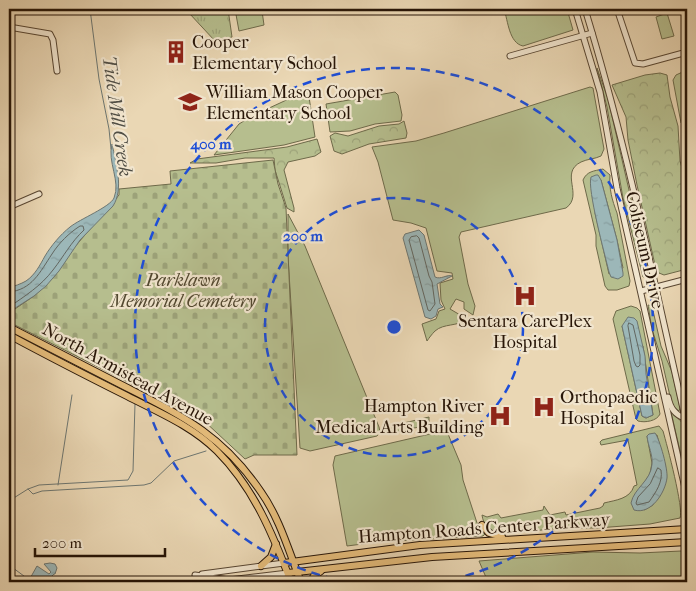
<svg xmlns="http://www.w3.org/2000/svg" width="696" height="591" font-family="'IM FELL French Canon',serif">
<defs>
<pattern id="forest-crowns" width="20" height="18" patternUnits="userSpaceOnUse" patternTransform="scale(1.25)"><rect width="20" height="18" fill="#b6be8e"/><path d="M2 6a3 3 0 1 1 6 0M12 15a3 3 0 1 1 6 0" fill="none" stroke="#9ca279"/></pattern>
<pattern id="cemetery-stones" width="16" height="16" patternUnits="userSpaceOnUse" patternTransform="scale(1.25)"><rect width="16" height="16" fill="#b6be8e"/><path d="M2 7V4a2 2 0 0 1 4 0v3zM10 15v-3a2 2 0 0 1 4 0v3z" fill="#9ca279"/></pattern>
<pattern id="park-tufts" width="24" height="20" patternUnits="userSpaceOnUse" patternTransform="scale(1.25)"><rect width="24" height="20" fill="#b6be8e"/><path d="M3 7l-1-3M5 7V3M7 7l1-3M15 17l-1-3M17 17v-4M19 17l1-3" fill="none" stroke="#9ca279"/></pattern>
<pattern id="water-ripples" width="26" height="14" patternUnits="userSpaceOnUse" patternTransform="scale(1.25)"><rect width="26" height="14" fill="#9cb7b8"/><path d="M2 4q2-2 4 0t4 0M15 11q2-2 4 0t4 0" fill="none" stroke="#869c9d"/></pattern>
</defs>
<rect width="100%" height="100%" fill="#ead7b4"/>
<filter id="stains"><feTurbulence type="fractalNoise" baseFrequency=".004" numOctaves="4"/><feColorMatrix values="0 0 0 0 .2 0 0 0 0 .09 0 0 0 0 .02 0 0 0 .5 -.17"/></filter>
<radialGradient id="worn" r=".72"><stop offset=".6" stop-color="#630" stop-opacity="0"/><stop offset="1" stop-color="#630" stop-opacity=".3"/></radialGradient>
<g fill="#b6be8e" stroke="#6e6a4a" fill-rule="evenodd">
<polygon points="235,9 259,9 262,11 264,25 239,31"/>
<path d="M504 9H567L573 30 523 46C509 43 508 21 504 9Z"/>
<polygon points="667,13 674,36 662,39 656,17"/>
<polygon points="597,68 608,99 647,268 647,276 643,277 623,198 607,107"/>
<polygon points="687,70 687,128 681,123 673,80 676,75"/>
<path d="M590 87 593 88 604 149 601 156C595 159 587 159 581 162 559 173 584 195 566 208L461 232 459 237 468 284 475 306 473 315 464 309V302L456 299 450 309 467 319C457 327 444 323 435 331 432 334 429 338 427 341L422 324 436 319 439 311 445 309 441 300 440 283 453 279 452 273 437 271 426 228 411 223 393 220 378 162 372 147 416 141 444 133Z"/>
<polygon points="308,90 315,137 284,145 214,155 239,124 252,116"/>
<polygon points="395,92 398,95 402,115 401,121 375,124 350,131 330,132 326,104"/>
<path d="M603 169 610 175C609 189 612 200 617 213L630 281 629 286 617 290H608L605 286 596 246V235L583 180C587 171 594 171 603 169ZM601 180 617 240 623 268 609 274 595 213Z"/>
<polygon points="288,214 305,246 379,427 380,432 377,436 310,451 300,448 288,257"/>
<polygon points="648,305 652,306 661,346 672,372 680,408 679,411 672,405 662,361 652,329"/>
<path d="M631 306 637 308 640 311 660 414C657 421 645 423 638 421L636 419 613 319 616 311ZM622 326 643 346 653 415 646 418 642 416Z"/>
<path d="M671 412C674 416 681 420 683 424 691 439 687 464 687 481Z"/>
<polygon points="429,417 429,425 390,433 387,427"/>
<path d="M659 426 663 431C667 445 684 509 680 518L650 524 597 528H564L498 534C490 529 483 525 482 515L487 517 498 514 501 518 543 510 544 506 550 515 565 512 566 515 600 508 603 506 604 503C616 500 630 499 634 486L637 485 628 440 601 445 600 442 602 440ZM657 435 666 470 653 505 644 510 642 486 650 474 652 463 647 436Z"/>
<polygon points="443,431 448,434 461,465 463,480 479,529 485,534 483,536 378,542 347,546 333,465 335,456"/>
<polygon points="681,551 687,553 687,582 488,582 479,561 593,552 640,553"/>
</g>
<g fill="url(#forest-crowns)" stroke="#6e6a4a">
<polygon points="660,73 667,75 670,97 678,126 680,161 687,185 687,269 664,275 659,273 655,265 637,185 628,140 626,117 612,85 645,75"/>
<polygon points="404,121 407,133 406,138 369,144 342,154 334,151 330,136 335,133 348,136 379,126 399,124"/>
<polygon points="317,139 321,152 315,156 288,162 284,170 294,208 294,212 287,208 275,170 274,158 245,158 216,163 190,163 197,159 287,147"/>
</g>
<polygon fill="url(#cemetery-stones)" stroke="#6e6a4a" points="273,160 278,184 286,208 297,455 254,455 245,459 203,420 9,322 9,313 34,296 54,277 73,249 119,195 119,189 171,184 170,171"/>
<polygon fill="url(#park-tufts)" stroke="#6e6a4a" points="195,9 228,9 232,37 215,41 189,13"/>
<g fill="url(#water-ripples)" stroke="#6d7671">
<path d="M112 144C116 163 124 189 113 206L80 240 59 271 46 286 34 296 9 312V288C14 286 21 284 26 281 35 275 40 265 45 256 51 246 60 235 70 227 80 219 110 207 114 198 121 181 107 162 112 144Z"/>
<path d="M596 175H598L601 180 617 240 623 273V276L618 279 611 277 609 272C605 255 587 189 591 177Z"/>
<path d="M419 230 424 235 435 277C441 280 447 274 452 276L437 284 440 304 443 307 438 309 436 316 431 319 425 317 403 238 405 234Z"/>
<polygon points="628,317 634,318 637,321 645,356 646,374 653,415 646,418 642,416 622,326"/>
<path d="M655 433C660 440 668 469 667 478 665 493 651 515 634 510L631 503C634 488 651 481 652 464 653 455 648 446 647 436L649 434Z"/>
<polygon points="50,563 55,564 57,568 55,574 54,574 52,576 54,580 52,582 28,582 37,566 49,574 51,572 44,564"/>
</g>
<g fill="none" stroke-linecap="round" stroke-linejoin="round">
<g stroke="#626660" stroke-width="1">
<polygon points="417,236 419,238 429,276 432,282 435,304 430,311 428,310 409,240 411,237"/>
<path d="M9 292C32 290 40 272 52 254 59 243 69 233 80 226H83L84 230C71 242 64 256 53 270 41 286 25 296 9 307"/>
<polygon points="629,323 633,325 640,355 640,365 638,367 636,366 634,361 628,326"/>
<path d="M658 468 661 470C663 482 656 492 649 502L637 505 636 503 638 497 650 484Z"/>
</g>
<g stroke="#6d7671" stroke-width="1">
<polyline points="90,9 99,79 109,129 111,149"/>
<polyline points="58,485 72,395"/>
<polyline points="28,489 33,494 42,491 144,485 151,483 174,461 206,451"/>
<polyline points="9,501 28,489 39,485 128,480 133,471 135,404"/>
<polyline points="9,565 28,579"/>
</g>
<defs>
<g id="minor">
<polyline points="575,9 600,92 617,188 687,497"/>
<path d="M585 9C627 146 655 287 687 426"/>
<polyline points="617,9 635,63 643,64 687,52"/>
<polyline points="9,27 50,34 53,40 57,71"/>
<polyline points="510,56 592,33"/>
<polyline points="9,207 39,194"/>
<polyline points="641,291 687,279"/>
<path d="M668 397C670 407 674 415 685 418"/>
<polyline points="202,574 284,563"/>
<polyline points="195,575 229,580 288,573"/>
</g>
<g id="major">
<path d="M9 327C44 345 79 363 114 381 176 413 220 431 261 492 280 519 289 552 301 582"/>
<path d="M9 335C48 356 87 376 127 396 158 412 192 426 217 451 254 488 273 535 291 582"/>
<polyline points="482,525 489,533 502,537"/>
<polyline points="284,563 420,545 687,529"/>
<polyline points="261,566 271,557 276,544"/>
<polyline points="288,573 432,557 687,542"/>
<polyline points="310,582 314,576 321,571"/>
</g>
</defs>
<use href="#minor" stroke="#584632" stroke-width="7"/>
<use href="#major" stroke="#271507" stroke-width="8"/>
<use href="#minor" stroke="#f1e5ce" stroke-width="5"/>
<use href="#major" stroke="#e5bc7a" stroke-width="6"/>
</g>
<g fill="none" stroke="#1d4ed8" stroke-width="2.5" stroke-dasharray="9 6">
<circle cx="394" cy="327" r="129"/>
<path d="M349 582A259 259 0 1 1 439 582"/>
</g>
<defs>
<symbol id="building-bare" viewBox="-9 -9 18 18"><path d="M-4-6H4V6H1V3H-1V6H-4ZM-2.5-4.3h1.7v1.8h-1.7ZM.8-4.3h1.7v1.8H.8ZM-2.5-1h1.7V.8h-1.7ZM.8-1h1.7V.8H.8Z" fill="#8f2418" stroke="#f1e5ce" stroke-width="2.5" paint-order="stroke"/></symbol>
<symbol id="school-bare" viewBox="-9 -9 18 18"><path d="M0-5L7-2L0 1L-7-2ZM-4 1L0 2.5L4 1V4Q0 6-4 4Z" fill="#8f2418" stroke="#f1e5ce" stroke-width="2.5" paint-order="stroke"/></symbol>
<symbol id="hospital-bare" viewBox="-9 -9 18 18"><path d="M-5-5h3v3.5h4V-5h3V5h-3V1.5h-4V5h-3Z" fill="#8f2418" stroke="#f1e5ce" stroke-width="2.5" paint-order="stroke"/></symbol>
</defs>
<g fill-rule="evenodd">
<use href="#building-bare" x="160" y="36" width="32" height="32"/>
<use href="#school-bare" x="174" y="86" width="32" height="32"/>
<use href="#hospital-bare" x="509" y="280" width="32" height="32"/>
<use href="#hospital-bare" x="528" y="391" width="32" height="32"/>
<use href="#hospital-bare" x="484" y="400" width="32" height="32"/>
</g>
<g text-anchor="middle" stroke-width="4.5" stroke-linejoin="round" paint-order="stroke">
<g font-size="18" fill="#271507" stroke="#f1e5ce" text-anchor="start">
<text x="192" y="48">Cooper<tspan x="192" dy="21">Elementary School</tspan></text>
<text x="206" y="98">William Mason Cooper<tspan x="206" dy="21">Elementary School</tspan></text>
<text x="525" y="327" text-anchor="middle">Sentara CarePlex<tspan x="525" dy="21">Hospital</tspan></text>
<text x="560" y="403">Orthopaedic<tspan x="560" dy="21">Hospital</tspan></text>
<text x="484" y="412" text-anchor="end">Hampton River<tspan x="484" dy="21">Medical Arts Building</tspan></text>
</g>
<g font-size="18" fill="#271507" stroke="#f1e5ce">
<text transform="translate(645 250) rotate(77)" y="6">Coliseum Drive</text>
<text transform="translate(128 374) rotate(29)" y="6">North Armistead Avenue</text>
<text transform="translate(484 528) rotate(-4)" y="6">Hampton Roads Center Parkway</text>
</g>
<g font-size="18" font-style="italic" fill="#524830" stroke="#f1e5ce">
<text x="183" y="286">Parklawn<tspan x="183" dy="21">Memorial Cemetery</tspan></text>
</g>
<g font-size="19" font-style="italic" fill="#504e45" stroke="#f1e5ce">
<text transform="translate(118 116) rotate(82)" y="7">Tide Mill Creek</text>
</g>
</g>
<circle cx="394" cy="327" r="8" fill="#1d4ed8" stroke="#f1e5ce" stroke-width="2.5"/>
<g font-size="15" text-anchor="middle" font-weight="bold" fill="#1d4ed8" stroke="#f1e5ce" stroke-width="4.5" stroke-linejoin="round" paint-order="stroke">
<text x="211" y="149">400 m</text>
<text x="303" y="241">200 m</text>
</g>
<rect width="696" height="591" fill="none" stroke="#ead7b4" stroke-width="30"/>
<rect x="10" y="10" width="676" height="571" fill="none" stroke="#271507" stroke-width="2.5"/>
<rect x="15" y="15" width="666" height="561" fill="none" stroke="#271507"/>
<path d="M35 548v8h130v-8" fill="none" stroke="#271507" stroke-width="2.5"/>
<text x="42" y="548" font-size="15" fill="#271507" stroke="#f1e5ce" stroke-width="4" paint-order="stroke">200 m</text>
<rect width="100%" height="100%" filter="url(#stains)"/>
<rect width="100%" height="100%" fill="url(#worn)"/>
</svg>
